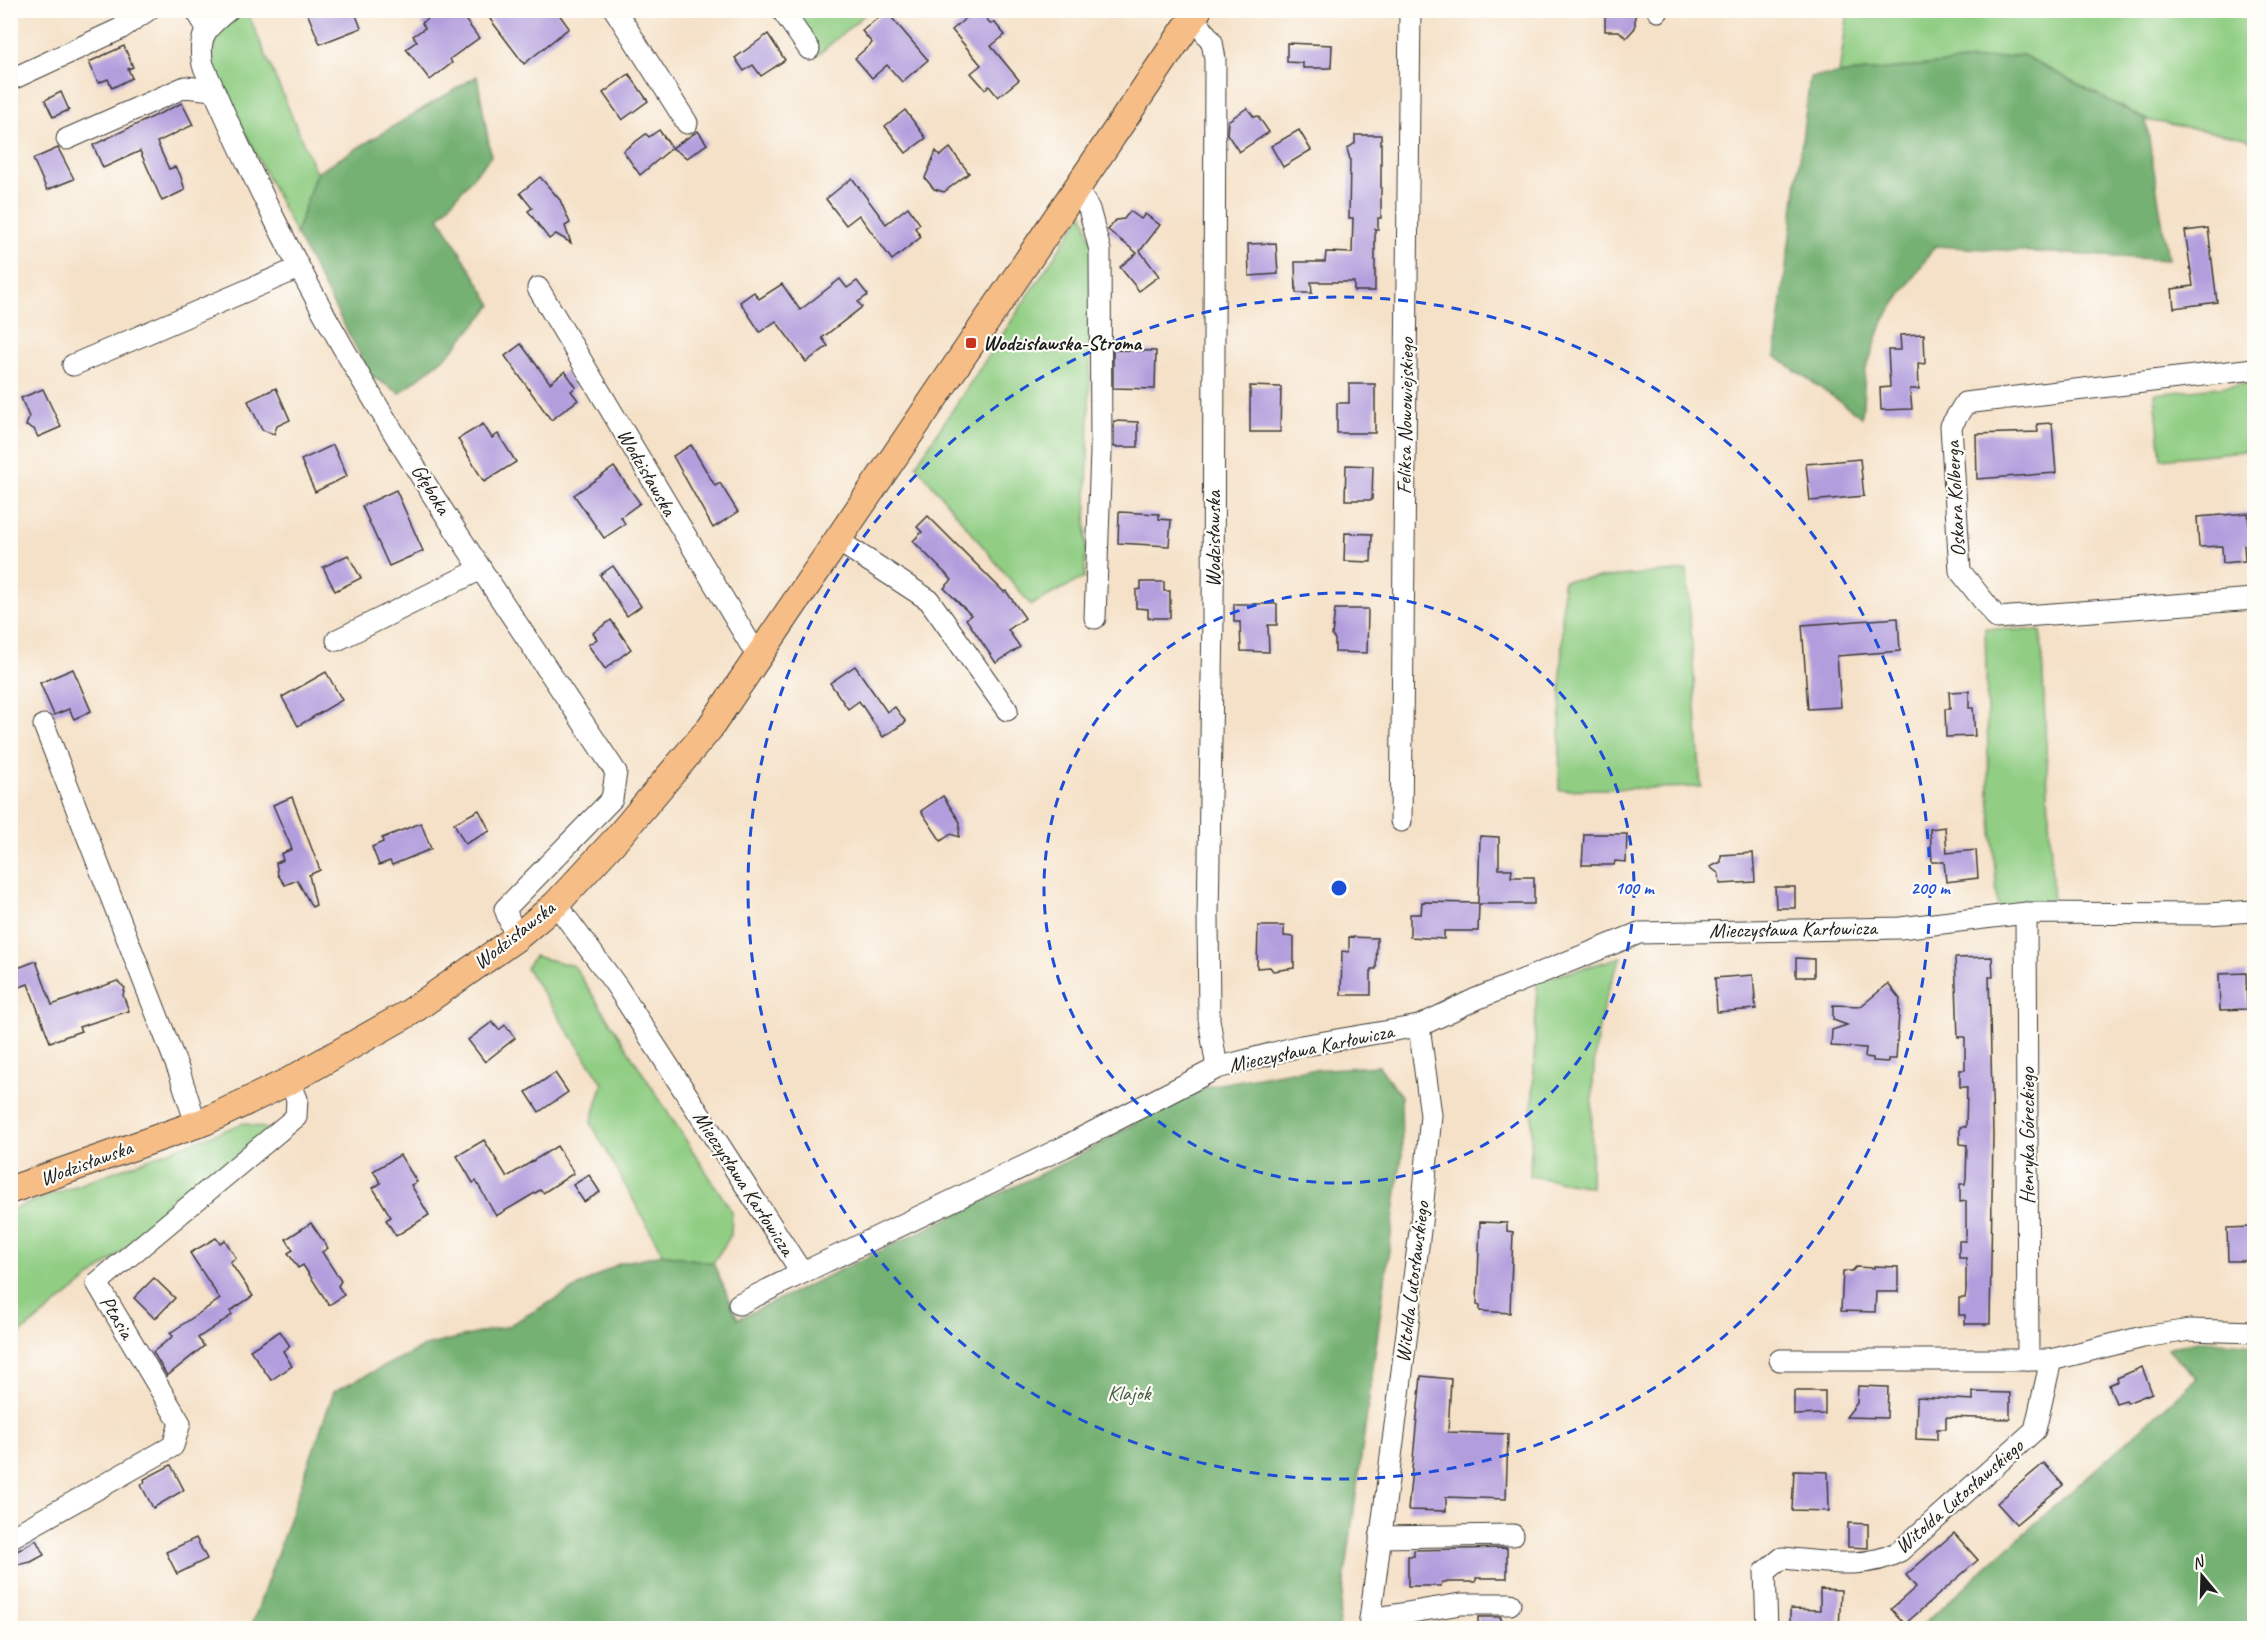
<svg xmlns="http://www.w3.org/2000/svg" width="2265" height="1639" font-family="Caveat,sans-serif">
<rect width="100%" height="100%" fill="#fdfcf7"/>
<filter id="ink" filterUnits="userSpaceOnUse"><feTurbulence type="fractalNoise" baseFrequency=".0167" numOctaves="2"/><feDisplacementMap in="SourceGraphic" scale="12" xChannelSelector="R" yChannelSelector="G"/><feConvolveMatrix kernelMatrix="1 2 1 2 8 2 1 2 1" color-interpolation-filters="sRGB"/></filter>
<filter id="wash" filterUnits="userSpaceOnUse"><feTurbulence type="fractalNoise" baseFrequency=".008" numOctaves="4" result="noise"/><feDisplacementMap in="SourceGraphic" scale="24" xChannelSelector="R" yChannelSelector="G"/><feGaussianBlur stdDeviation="1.35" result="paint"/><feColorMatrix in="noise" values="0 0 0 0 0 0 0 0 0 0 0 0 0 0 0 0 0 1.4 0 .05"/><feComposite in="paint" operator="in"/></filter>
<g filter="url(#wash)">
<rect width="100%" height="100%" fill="#f5e1c8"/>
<g fill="#91ce84" stroke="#567550" stroke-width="1.5">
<polygon points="2160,10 2162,13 2254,11 2254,145 2246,138 2146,120 2023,55 1839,74 1848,11"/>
<polygon points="241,11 247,11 316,173 296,234 211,65 219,24"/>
<polygon points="790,11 869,11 814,58"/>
<polygon points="1083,213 1093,248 1085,577 1031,605 916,465"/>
<polygon points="2254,383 2254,450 2161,459 2155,394"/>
<polygon points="1687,570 1701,787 1559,790 1563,581"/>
<polygon points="1985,628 2041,631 2053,905 1998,909 1989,793"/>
<polygon points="534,956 574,966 732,1212 731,1235 713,1263 663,1254 591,1123 603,1083 526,968"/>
<path d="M1622 957C1586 1028 1593 1109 1591 1187L1530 1176 1537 981Z"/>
<polygon points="244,1123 274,1131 18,1335 11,1320 11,1210"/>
</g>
<g fill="#74b172" stroke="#486647" stroke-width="1.5">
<polygon points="2023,55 2146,120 2168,260 1935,246 1883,321 1865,372 1862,417 1775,356 1810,77"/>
<polygon points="477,76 491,156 439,217 492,305 450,353 400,393 371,376 296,234 316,173"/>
<polygon points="1379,1066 1401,1096 1402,1154 1338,1628 251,1628 334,1391 425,1346 508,1326 620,1263 663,1254 713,1263 738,1319 1084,1153 1164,1106 1209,1086 1292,1071"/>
<polygon points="2200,1340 2254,1345 2254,1628 1919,1628 2197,1378 2167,1349"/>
</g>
<g id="blocks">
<g fill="#b29edd">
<polygon points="306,10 354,10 361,28 320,44"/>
<polygon points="438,10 458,10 479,38 450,59 452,63 430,80 406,49 417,41 413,36 425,28 422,23"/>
<polygon points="501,10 556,10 569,28 524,64 490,19"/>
<polygon points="975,10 979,10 991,24 994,22 1005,35 991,46 1019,80 998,97 989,86 985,89 971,73 981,65 952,30"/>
<polygon points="1605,10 1635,10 1635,28 1626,38 1619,31 1605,31"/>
<polygon points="886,11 928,60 902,82 887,65 872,78 855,58 872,43 862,31"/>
<polygon points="768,34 785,60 761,76 753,65 744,71 735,58"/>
<polygon points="1287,43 1332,45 1331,68 1303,68 1303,63 1287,62"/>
<polygon points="124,46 133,67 128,69 132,78 112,88 108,79 98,83 89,62"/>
<polygon points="629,74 648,101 622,120 603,93"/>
<polygon points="61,92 69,110 53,117 45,100"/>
<polygon points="182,103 193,125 157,142 169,169 175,167 180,174 185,190 162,201 140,151 103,168 93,145"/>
<polygon points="1247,108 1254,117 1258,116 1269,132 1239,152 1227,134 1228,121"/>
<polygon points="905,110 926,138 906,153 885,126"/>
<polygon points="659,130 672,148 698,131 707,144 687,158 672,148 640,175 623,151 646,134 649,137"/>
<polygon points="1299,130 1311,150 1283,167 1271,146"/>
<polygon points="1355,135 1381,135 1381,218 1378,218 1378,229 1375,229 1375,291 1354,291 1354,282 1311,282 1312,293 1296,293 1295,262 1325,262 1326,252 1352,253 1353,218 1349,218 1350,159 1347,149 1355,143"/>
<polygon points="58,148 74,179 47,190 33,159"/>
<polygon points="950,148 969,173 944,192 934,189 925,178 936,151 940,156"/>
<polygon points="540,177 560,200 570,223 565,226 571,243 556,234 549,239 528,211 532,208 520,193"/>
<polygon points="852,178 886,224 908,207 920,224 915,228 921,237 892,260 859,215 846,225 826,199"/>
<polygon points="1130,211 1141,219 1145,214 1160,225 1140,251 1159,276 1139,291 1120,267 1137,253 1108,230 1116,220 1124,219"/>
<polygon points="2208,228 2217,302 2174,308 2172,289 2193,286 2185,231"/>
<polygon points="1276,243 1278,274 1249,276 1248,244"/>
<polygon points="840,279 847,288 857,281 868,295 858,302 862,307 822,338 828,346 806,362 776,321 760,332 740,302 754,292 759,299 782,284 800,310"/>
<polygon points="1924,334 1925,364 1918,363 1919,389 1910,389 1912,409 1881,410 1880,388 1890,387 1888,350 1901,350 1900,335"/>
<polygon points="521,344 550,383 565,371 576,387 571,391 578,400 551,420 505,356"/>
<polygon points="1113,350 1156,351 1155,389 1113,388"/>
<polygon points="1349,384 1375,384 1375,433 1337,433 1337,403 1349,403"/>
<polygon points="1250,386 1281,387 1280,432 1250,432"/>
<polygon points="276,388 290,420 277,426 274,434 262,430 248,401"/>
<polygon points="43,389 61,427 38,437 34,429 26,426 29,417 21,398"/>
<polygon points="1114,421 1138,422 1138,447 1114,447"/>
<polygon points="2052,423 2056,473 1977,479 1976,434 2038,432 2037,424"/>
<polygon points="483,424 492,438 498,434 516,462 484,482 458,439"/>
<polygon points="333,445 347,476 315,492 301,460"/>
<polygon points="691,445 715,486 720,483 738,512 713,528 673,456"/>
<polygon points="1860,459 1864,496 1810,501 1806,464"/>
<polygon points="1346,465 1373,466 1372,500 1345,500"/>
<polygon points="614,467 640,503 621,517 625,524 604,538 574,495"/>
<polygon points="396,490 423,551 389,566 362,506"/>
<polygon points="1119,512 1159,514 1159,519 1171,520 1169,546 1118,543"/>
<polygon points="2248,513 2250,545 2244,545 2245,561 2223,563 2222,546 2199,547 2197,517"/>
<polygon points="928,516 1004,592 1006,591 1025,618 1008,630 1020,647 996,663 966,619 971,615 944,588 952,580 913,541 922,532 917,527"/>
<polygon points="1345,533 1372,534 1371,562 1344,561"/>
<polygon points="348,555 361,578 335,591 323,567"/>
<polygon points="613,566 641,606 627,616 600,575"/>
<polygon points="1141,582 1164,582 1164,591 1170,591 1170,618 1148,618 1148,609 1136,608 1136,590 1141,589"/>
<polygon points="1234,604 1277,604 1277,625 1268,625 1269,652 1241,651 1240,622 1234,622"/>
<polygon points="1335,609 1368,609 1367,653 1335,652 1335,639 1332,636"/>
<polygon points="1898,618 1900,651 1837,656 1841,707 1808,709 1802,625"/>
<polygon points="611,620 631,649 605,669 588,645 597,639 593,633"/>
<polygon points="855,666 887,712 895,707 906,722 883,737 859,701 848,709 830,683"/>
<polygon points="73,669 91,711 74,719 69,709 54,715 40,683"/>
<polygon points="326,672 342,700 298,726 282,697"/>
<polygon points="1969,691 1969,708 1973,708 1975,736 1946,737 1945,709 1950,709 1949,692"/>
<polygon points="943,796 960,822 959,837 951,834 941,841 921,811"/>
<polygon points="292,797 320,870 309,875 316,905 312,907 297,880 285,885 278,875 276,863 283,860 281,854 292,849 273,805"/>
<polygon points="479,810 490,831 465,844 454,823"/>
<polygon points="421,823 431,849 392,865 390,861 379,865 372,847 383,842 382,838"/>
<polygon points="1945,827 1947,853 1976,850 1978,878 1946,882 1944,862 1932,862 1930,829"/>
<polygon points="1584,834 1627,834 1626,862 1615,861 1614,865 1582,865"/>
<polygon points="1480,836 1499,837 1499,869 1512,869 1511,877 1534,877 1534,904 1479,904 1478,931 1444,931 1444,939 1410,937 1410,914 1421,914 1422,902 1478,903"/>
<polygon points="1753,853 1755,882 1720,884 1719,874 1710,867 1721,862 1721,855"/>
<polygon points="1775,887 1795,887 1795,908 1776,908"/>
<polygon points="1258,926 1284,926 1284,936 1294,937 1294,968 1273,971 1270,967 1257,968"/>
<polygon points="1349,937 1377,938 1376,969 1371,969 1371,995 1341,995 1342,951 1349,952"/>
<polygon points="1992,957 1993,977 1989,977 1993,1134 1990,1324 1965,1324 1965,1315 1959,1315 1959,1298 1965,1298 1966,1292 1966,1258 1959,1258 1959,1241 1965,1241 1966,1235 1966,1201 1960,1202 1960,1184 1965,1184 1966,1178 1967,1145 1960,1144 1960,1127 1966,1127 1967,1087 1960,1087 1960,1070 1965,1070 1965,1037 1958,1037 1955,958"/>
<polygon points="1796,958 1814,959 1814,977 1796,977"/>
<polygon points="36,961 52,1005 117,981 125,988 123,995 129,1011 79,1027 81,1031 50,1042 28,984 17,988 10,971"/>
<polygon points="2246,973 2247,1009 2220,1010 2219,974"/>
<polygon points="1753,975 1756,1009 1717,1012 1715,978"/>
<polygon points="1888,984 1900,999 1896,1059 1888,1059 1888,1062 1873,1061 1873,1058 1865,1057 1866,1048 1831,1046 1832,1030 1847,1025 1833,1020 1833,1005 1861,1006"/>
<polygon points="492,1022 499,1030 505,1025 515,1038 485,1062 468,1040"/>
<polygon points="555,1073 568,1092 539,1112 526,1092"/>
<polygon points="484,1140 507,1177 557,1146 574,1173 543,1193 540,1190 496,1216 476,1181 473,1183 457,1156"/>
<polygon points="400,1155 417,1182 411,1185 429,1215 396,1236 386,1220 391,1217 373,1188 381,1183 373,1171"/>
<polygon points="589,1175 600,1192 584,1202 573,1185"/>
<polygon points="1480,1222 1507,1223 1507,1231 1513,1232 1510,1313 1480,1311 1480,1305 1477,1304"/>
<polygon points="311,1223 328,1248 322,1252 341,1281 338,1286 344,1295 329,1305 303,1265 298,1268 288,1253 293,1250 286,1239"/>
<polygon points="2252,1227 2254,1261 2228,1261 2227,1228"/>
<polygon points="216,1238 220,1243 225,1240 236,1258 230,1262 253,1296 230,1311 232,1315 198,1338 204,1346 167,1376 153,1352 173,1336 170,1333 220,1299 190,1253"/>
<polygon points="1874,1266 1898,1267 1898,1292 1876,1292 1875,1312 1841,1311 1843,1271 1852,1271 1856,1267 1874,1268"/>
<polygon points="154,1278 175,1298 155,1319 134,1298"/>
<polygon points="280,1331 290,1346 283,1351 292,1366 271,1380 250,1350"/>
<polygon points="2142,1367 2152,1393 2127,1403 2126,1400 2116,1403 2109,1385 2118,1381 2117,1378"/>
<polygon points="1421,1376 1451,1379 1448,1432 1508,1434 1506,1499 1446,1497 1446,1511 1408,1510"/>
<polygon points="1858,1386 1888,1387 1887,1418 1846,1417 1857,1403"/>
<polygon points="1794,1391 1825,1391 1825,1414 1794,1415"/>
<polygon points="1973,1392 2010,1393 2010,1419 1946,1417 1946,1429 1937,1429 1937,1440 1916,1439 1917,1397 1973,1400"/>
<polygon points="2044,1463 2063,1485 2016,1524 1997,1503"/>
<polygon points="171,1465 184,1490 153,1508 141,1485 145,1482 144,1479"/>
<polygon points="1794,1471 1828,1472 1829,1511 1792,1510"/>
<polygon points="1848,1523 1868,1524 1868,1548 1848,1547"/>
<polygon points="1954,1533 1978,1560 1905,1624 1891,1609 1916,1587 1906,1575"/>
<polygon points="196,1538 207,1559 177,1574 166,1552"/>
<polygon points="36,1540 44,1555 31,1562 10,1566 10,1555"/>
<polygon points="1507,1548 1507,1578 1476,1578 1476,1582 1442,1582 1441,1586 1408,1586 1408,1556 1414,1556 1414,1550"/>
<polygon points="1820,1589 1841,1590 1839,1629 1790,1629 1790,1609 1820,1610"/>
<polygon points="1478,1617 1501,1617 1500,1629 1478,1629"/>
</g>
</g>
</g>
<g filter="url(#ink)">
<use href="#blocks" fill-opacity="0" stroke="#3d3a36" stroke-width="1.5"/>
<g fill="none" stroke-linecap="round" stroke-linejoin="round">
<defs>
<g id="minor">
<polyline points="196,10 207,28"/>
<path d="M228 10C206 28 197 36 203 65 249 172 302 279 362 380 441 514 530 642 616 772L612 799 505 909 516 938"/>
<polyline points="615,10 687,123"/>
<polyline points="782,10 809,49"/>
<polyline points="1658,10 1658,11"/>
<polyline points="1193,17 1212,42 1215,59 1213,619 1208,917 1209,1019 1217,1068"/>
<polyline points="10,80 120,29 148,10"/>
<polyline points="67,139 185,87 213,90"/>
<polyline points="1076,187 1089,209 1100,250 1101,452 1095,618"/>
<polyline points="538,288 758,657"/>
<polyline points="73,365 299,268"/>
<polyline points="2254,369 1965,403 1951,426 1960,571 1997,618 2254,599"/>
<polyline points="837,540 929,600 1007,710"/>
<polyline points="337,640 481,569"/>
<polyline points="44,725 180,1074 196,1124"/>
<polyline points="1401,821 1410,10"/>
<polyline points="556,904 616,985 802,1273 1064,1147 1217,1068 1301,1046 1419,1026 1476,999 1639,933 1900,928 2026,913 2207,914 2254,911"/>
<polyline points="2026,913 2028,1360"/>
<polyline points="739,1304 802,1273"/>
<polyline points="1780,1360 2051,1360 2143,1337 2190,1330 2254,1332"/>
<polyline points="1380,1537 1513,1535"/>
<polyline points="10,1538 173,1446 180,1423 97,1283 296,1117 297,1099 289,1081"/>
<polyline points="1370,1619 1461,1604 1510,1604"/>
<polyline points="1369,1628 1421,1223 1431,1115 1419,1026"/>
<path d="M1767 1628 1765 1572 1782 1558C1821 1561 1865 1571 1900 1551L2035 1430 2051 1360"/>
</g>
<polyline id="major" points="10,1190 206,1121 289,1081 409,1013 516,938 556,904 618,837 709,729 1198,10"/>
</defs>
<use href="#minor" stroke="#3d3a36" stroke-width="23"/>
<use href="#major" stroke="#3d3a36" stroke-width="29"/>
<use href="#minor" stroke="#fff" stroke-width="21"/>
<use href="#major" stroke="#f6be86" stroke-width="27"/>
</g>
</g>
<g fill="none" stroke="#1d4ed8" stroke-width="3" stroke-dasharray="10 8">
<circle cx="1339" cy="888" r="295"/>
<circle cx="1339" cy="888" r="591"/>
</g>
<rect fill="#c8321e" stroke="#fdfcf7" stroke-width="2" x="965" y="337" width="12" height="12" rx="3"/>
<g text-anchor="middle" stroke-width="4.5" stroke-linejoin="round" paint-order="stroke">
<g font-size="21" font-weight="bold" fill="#1c1c1c" stroke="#fdfcf7" text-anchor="start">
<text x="983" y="350">Wodzisławska-Stroma</text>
</g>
<g font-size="21" fill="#1c1c1c" stroke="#fdfcf7">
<text transform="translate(1405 416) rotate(-89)" y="7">Feliksa Nowowiejskiego</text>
<text transform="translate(647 472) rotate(60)" y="7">Wodzisławska</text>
<text transform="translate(431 489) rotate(58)" y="7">Głęboka</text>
<text transform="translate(1955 499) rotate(-93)" y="7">Oskara Kolberga</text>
<text transform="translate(1213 539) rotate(-90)" y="7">Wodzisławska</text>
<text transform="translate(1793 929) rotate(-1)" y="7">Mieczysława Karłowicza</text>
<text transform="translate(514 935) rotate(-38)" y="7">Wodzisławska</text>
<text transform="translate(1311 1048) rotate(-12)" y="7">Mieczysława Karłowicza</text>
<text transform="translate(2027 1136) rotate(-90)" y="7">Henryka Góreckiego</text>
<text transform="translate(86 1163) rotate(-20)" y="7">Wodzisławska</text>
<text transform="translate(744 1183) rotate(57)" y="7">Mieczysława Karłowicza</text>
<text transform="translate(1412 1282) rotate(-83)" y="7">Witolda Lutosławskiego</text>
<text transform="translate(117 1317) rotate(59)" y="7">Ptasia</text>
<text transform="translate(1959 1496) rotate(-41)" y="7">Witolda Lutosławskiego</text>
</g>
<g font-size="21" fill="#455a40" stroke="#fdfcf7">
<text x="1129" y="1400">Klajok</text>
</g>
</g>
<circle cx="1339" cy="888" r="9" fill="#1d4ed8" stroke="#fdfcf7" stroke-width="3"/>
<g font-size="18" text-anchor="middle" font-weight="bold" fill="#1d4ed8" stroke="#fdfcf7" stroke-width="4.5" stroke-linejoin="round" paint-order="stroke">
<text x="1634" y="894">100 m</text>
<text x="1930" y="894">200 m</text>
</g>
<rect width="2265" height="1639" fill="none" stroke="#fdfcf7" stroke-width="36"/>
<g transform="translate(2202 1576) rotate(341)" stroke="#fdfcf7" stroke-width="4.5" paint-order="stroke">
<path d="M0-4.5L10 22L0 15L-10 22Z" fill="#1c1c1c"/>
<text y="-9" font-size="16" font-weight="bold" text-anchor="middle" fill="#1c1c1c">N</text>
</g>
</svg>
